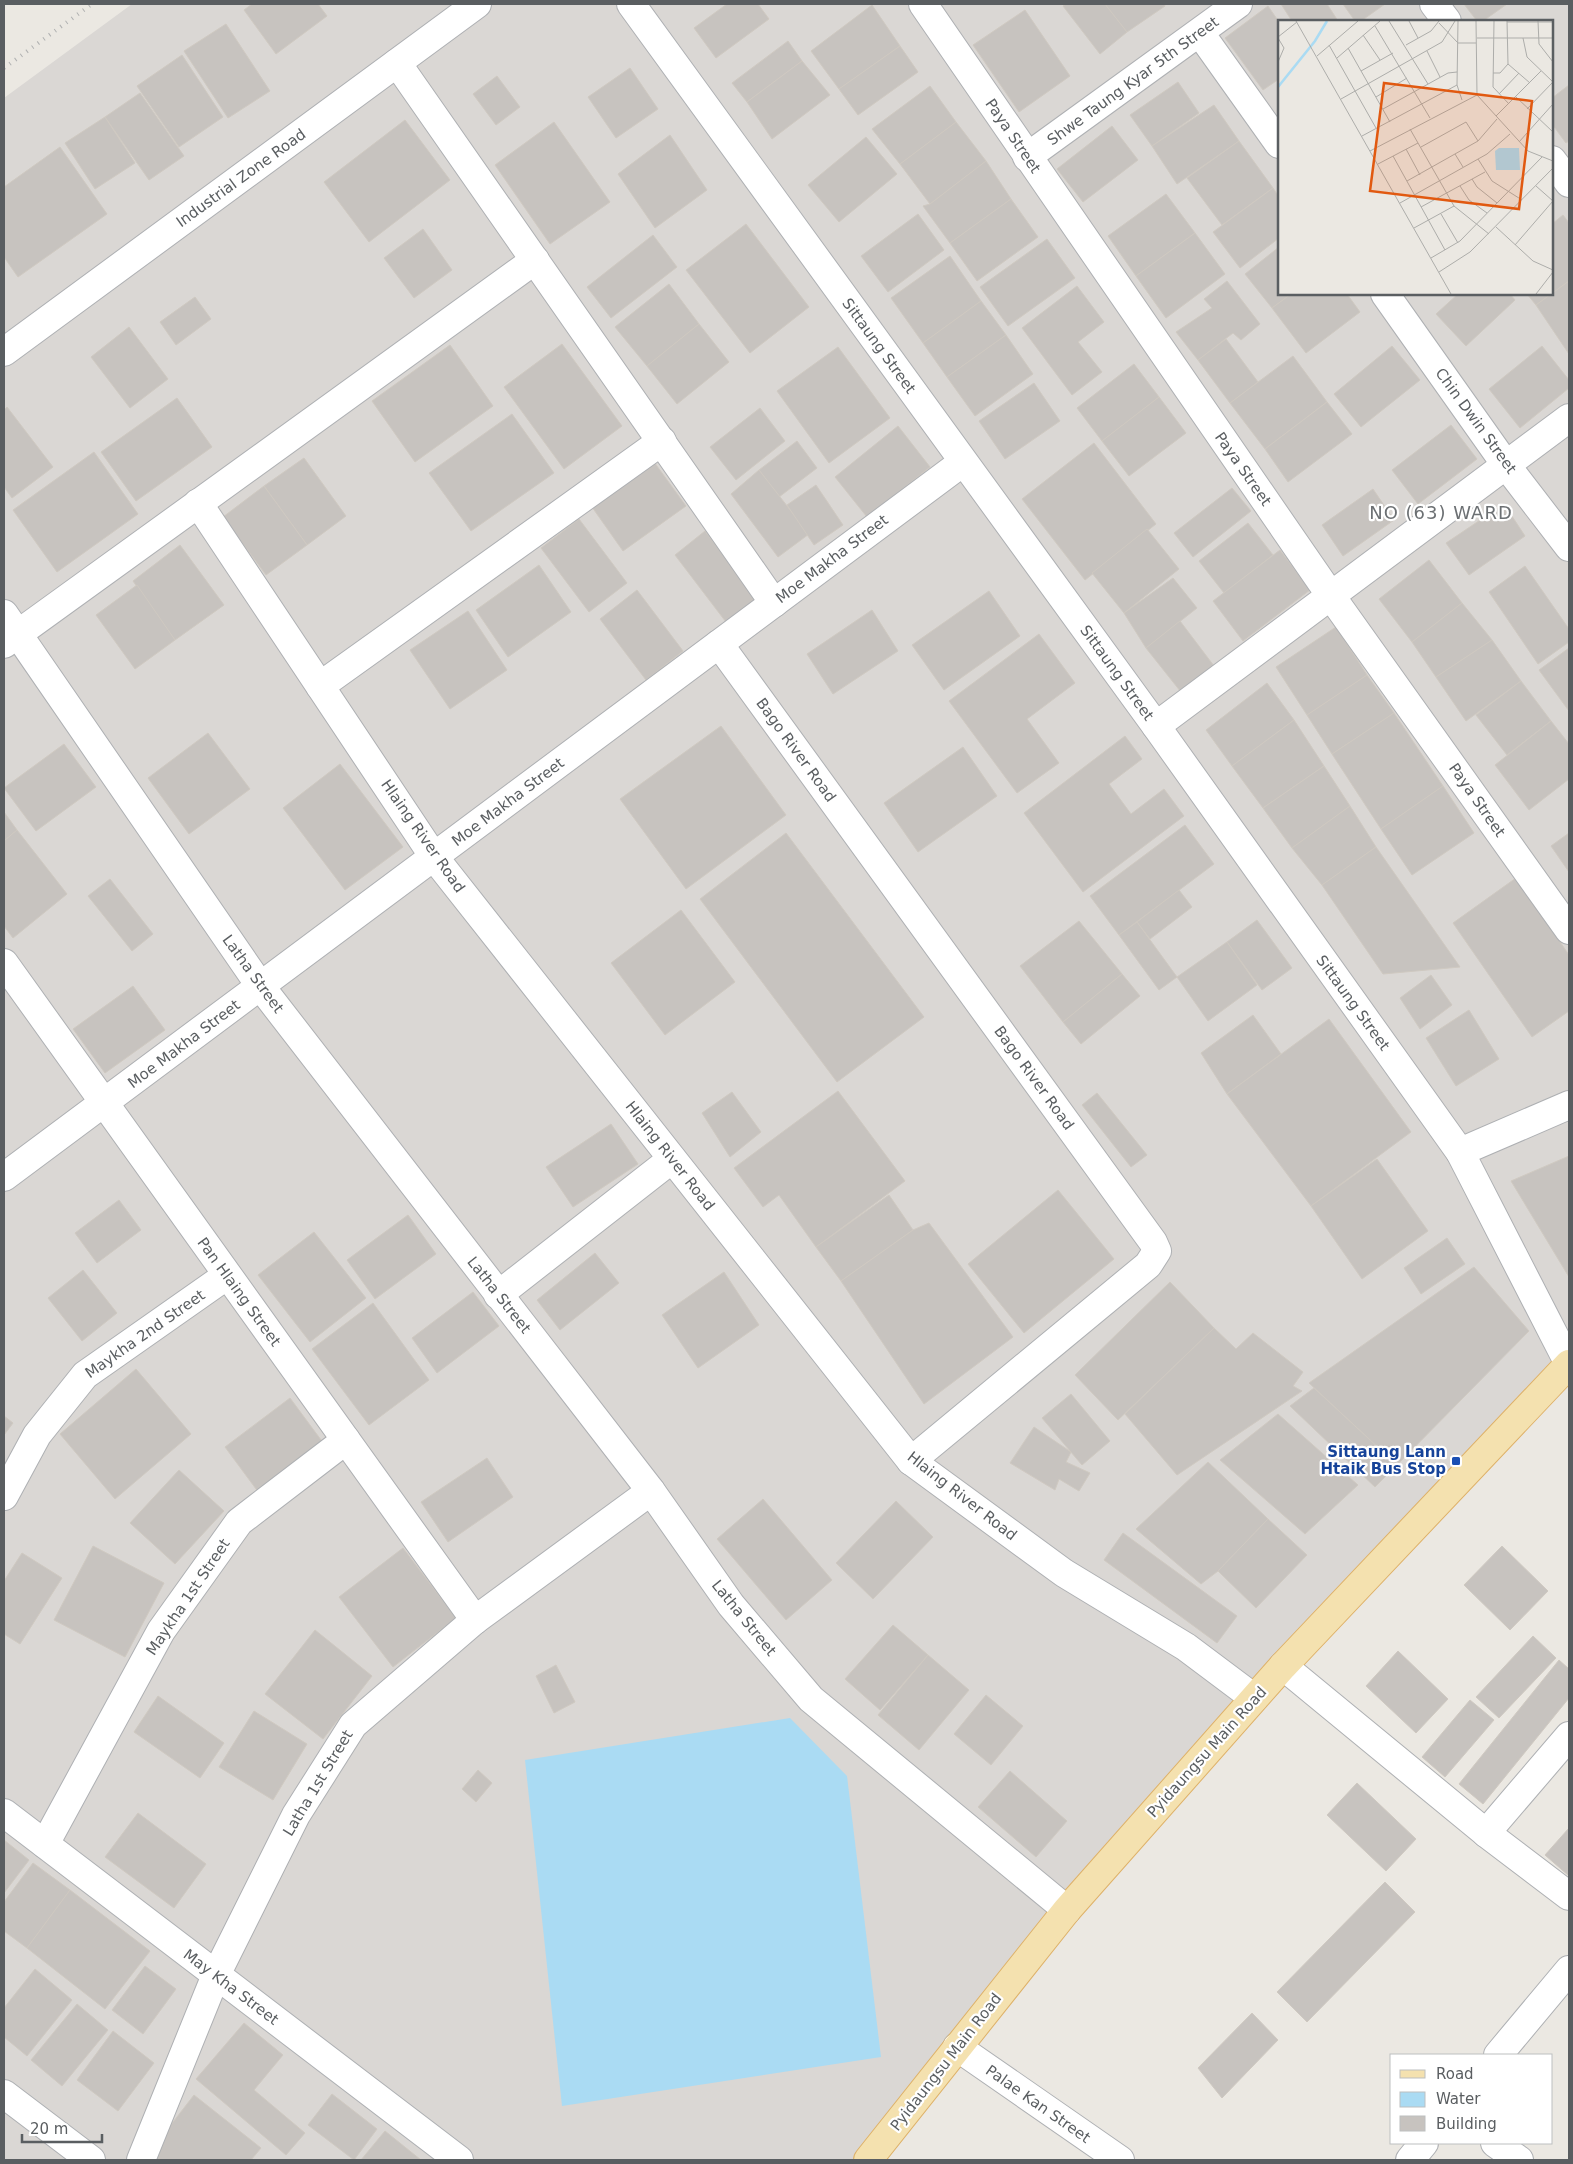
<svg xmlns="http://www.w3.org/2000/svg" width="1573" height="2164" font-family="'DejaVu Sans',sans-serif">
<rect width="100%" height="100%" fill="#ebe8e2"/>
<path fill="#dad7d4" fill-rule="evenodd" d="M132 4H1569V1364L1283 1666 873 2160H4V98ZM1279 21H1552V294H1279Z"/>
<polygon fill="#aadbf3" points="790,1718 847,1776 881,2057 562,2106 525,1760"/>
<g fill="#c7c3bf" stroke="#cfc9c1">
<polygon points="252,4 318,4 327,16 276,54 244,10"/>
<polygon points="727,4 758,4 769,19 716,58 694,28"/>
<polygon points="1066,4 1105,4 1127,32 1100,54 1063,6"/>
<polygon points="1105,4 1164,4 1165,6 1127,32"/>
<polygon points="1281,4 1327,4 1338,21 1292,21"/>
<polygon points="1343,4 1385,4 1361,21 1355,21"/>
<polygon points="1464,4 1507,4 1483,21 1477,21"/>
<polygon points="872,5 900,46 839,89 811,51"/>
<polygon points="1268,6 1279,22 1279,79 1263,90 1225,38"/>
<polygon points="1025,10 1070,76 1019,112 973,45"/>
<polygon points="226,24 270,91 228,118 184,51"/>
<polygon points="788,41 802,61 747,102 732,83"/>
<polygon points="900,46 918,72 858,115 839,89"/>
<polygon points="182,55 223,117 179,147 137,86"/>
<polygon points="802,61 830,95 772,139 747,102"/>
<polygon points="630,68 658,109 616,138 588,97"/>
<polygon points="497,76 520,107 496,125 473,94"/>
<polygon points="1178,82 1199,113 1152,146 1130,115"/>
<polygon points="1569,85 1569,141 1566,143 1552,124 1552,98"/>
<polygon points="930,86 956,122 900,164 872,129"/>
<polygon points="140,93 184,156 149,180 105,117"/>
<polygon points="1214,105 1239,141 1177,184 1152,146"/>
<polygon points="105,117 135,163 95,189 65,143"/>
<polygon points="405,120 450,180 369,242 324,182"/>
<polygon points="554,122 610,202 550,244 495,165"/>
<polygon points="956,122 986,161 930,204 900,164"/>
<polygon points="1112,126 1138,160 1083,202 1057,169"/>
<polygon points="670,135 707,190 655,228 618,174"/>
<polygon points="866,137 897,174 839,222 808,185"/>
<polygon points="1239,141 1273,188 1222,225 1187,178"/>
<polygon points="60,147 107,214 18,277 4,257 4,187"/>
<polygon points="986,161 1011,199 950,243 923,206 930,204"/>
<polygon points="1273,188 1279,197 1279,238 1240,268 1213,232"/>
<polygon points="1166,194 1195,233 1136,276 1108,236"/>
<polygon points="1011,199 1038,237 977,281 950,243"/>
<polygon points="918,214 944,250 888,292 861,256"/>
<polygon points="1563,215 1569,223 1569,281 1536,305 1527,294 1552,294 1552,224"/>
<polygon points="746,224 809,307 750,353 686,270"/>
<polygon points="423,229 452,270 414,298 384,258"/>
<polygon points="1195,233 1225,274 1166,318 1136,276"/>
<polygon points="653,235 677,267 611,318 587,287"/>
<polygon points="1047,239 1075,278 1008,326 980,287"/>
<polygon points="1279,247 1279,294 1291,294 1272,308 1245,274"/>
<polygon points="950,256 981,301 923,343 891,298"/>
<polygon points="1227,281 1260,324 1241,340 1233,333 1198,360 1176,332 1212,308 1204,299"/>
<polygon points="1569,281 1569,354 1536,305"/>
<polygon points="669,284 699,324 647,366 615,327"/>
<polygon points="1077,286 1104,322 1078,342 1102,372 1072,395 1022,328"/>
<polygon points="1291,294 1347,294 1360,312 1306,353 1272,308"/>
<polygon points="1458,294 1510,294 1515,300 1466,346 1436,314"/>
<polygon points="195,297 211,319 176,345 160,322"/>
<polygon points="981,301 1006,335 947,377 923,343"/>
<polygon points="699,324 729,362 677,404 647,366"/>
<polygon points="129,327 168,379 130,408 91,357"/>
<polygon points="1006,335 1033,374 975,416 947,377"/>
<polygon points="1226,339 1258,382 1230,403 1198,360"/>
<polygon points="562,344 622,426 564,469 504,387"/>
<polygon points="450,345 493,406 415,462 372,401"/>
<polygon points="1392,346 1420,380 1361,427 1334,394"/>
<polygon points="1542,346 1569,380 1569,388 1520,428 1489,389"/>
<polygon points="838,347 890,418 829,463 777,391"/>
<polygon points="1293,356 1327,402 1265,449 1230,403"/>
<polygon points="1134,364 1159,397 1102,441 1077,408"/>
<polygon points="1034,383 1060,421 1005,459 979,421"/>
<polygon points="1159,397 1186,433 1129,476 1102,441"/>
<polygon points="177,398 212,447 136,501 101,452"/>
<polygon points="1327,402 1352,434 1288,482 1265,449"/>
<polygon points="7,407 53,467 12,498 4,487 4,410"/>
<polygon points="760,408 785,441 736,480 710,447"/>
<polygon points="512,414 554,473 471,531 429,473"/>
<polygon points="1451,425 1477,459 1418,504 1392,470"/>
<polygon points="898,426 930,467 867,517 835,477"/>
<polygon points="797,441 817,468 779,497 759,470"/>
<polygon points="1094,443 1156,524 1085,580 1022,499"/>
<polygon points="94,452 138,514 57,572 13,510"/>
<polygon points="304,458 346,516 307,545 264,486"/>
<polygon points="654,462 686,506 623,551 592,507"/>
<polygon points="759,470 809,534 778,557 731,494"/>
<polygon points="816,485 843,525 814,545 787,505"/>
<polygon points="264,486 307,545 266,575 223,517"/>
<polygon points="1232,488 1251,511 1193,557 1174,533"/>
<polygon points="1373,489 1394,520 1343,556 1322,525"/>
<polygon points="1504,504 1525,536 1469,575 1446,543"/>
<polygon points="579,519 627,583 589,612 541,548"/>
<polygon points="1248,523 1273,555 1224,593 1199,561"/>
<polygon points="1147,529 1179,569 1124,613 1092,573"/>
<polygon points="705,531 756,599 726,622 675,555"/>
<polygon points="180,545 224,605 175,640 133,581"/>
<polygon points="1280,550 1310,590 1243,641 1213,601"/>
<polygon points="1429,560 1462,603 1412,642 1379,599"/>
<polygon points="539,565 571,612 508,657 476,610"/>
<polygon points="1525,566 1569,629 1569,642 1538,664 1489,592"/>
<polygon points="1173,578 1197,608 1146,648 1124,613"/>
<polygon points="137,585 175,640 135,669 96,615"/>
<polygon points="637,590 683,651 646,680 600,619"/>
<polygon points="989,591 1020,636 944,690 912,645"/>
<polygon points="1462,603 1492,640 1436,677 1412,642"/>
<polygon points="872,610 898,651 833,694 807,654"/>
<polygon points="468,611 507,670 450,709 410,650"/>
<polygon points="1180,621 1214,666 1181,692 1146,648"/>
<polygon points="1336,627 1367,675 1307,715 1276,667"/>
<polygon points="1039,634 1075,683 1027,719 1059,763 1017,793 949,701"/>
<polygon points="1492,640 1521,681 1466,721 1436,677"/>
<polygon points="1569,648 1569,711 1539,670"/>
<polygon points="1367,675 1394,713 1332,754 1307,715"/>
<polygon points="1521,681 1551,721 1507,755 1476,715"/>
<polygon points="1267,683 1294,720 1232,766 1206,730"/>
<polygon points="1394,713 1443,786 1381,829 1332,754"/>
<polygon points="1294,720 1324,766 1263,808 1232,766"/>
<polygon points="1551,721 1569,744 1569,779 1529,810 1495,765"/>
<polygon points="721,726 786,815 686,889 620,799"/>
<polygon points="208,733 250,789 189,834 148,778"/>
<polygon points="1125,736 1142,759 1109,784 1131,814 1164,789 1184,816 1083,892 1024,813"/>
<polygon points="64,744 96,787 36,831 4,788"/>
<polygon points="963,747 997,796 918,852 884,803"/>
<polygon points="340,764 403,847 345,890 283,808"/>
<polygon points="1324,766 1350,806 1292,848 1263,808"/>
<polygon points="1443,786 1474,833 1412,875 1381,829"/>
<polygon points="1350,806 1376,847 1322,885 1292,848"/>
<polygon points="4,812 17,830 4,841"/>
<polygon points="1185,825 1214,864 1119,935 1090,896"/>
<polygon points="17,830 67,894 13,938 4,926 4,841"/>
<polygon points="786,833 924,1017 837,1082 700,899"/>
<polygon points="1569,833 1569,872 1551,846"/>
<polygon points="1376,847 1460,967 1383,974 1322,885"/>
<polygon points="1516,878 1569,955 1569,1011 1532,1037 1453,923"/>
<polygon points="110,879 153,934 132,951 88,896"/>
<polygon points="1179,890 1192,907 1150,939 1137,922"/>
<polygon points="681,910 735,982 665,1035 611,963"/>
<polygon points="1257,920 1292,968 1262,990 1227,942"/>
<polygon points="1079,921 1122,974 1063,1022 1020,966"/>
<polygon points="1137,922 1177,977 1159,990 1119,935"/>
<polygon points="1227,942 1257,985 1208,1021 1177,977"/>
<polygon points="1122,974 1140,996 1081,1044 1063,1022"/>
<polygon points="1431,975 1452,1005 1420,1029 1400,998"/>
<polygon points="133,986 165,1030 105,1073 73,1029"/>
<polygon points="1469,1010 1499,1059 1456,1086 1426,1038"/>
<polygon points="1253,1015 1281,1054 1227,1094 1201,1053"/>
<polygon points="1329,1019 1411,1132 1311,1206 1227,1094"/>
<polygon points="838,1091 905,1181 816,1247 779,1195 763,1207 734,1168"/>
<polygon points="732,1092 761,1132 730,1157 702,1113"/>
<polygon points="1097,1093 1147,1155 1131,1167 1082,1105"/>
<polygon points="611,1124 638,1164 573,1207 546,1167"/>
<polygon points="1569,1156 1569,1277 1511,1181"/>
<polygon points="1377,1159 1428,1231 1362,1279 1311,1206"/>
<polygon points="1058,1190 1114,1259 1024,1333 968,1264"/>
<polygon points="889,1195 913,1230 841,1281 816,1247"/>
<polygon points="119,1200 141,1230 97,1263 75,1233"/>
<polygon points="408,1215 436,1254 375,1299 347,1260"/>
<polygon points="929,1223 1013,1337 924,1404 841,1281 913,1230"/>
<polygon points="314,1232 366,1298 310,1342 258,1275"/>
<polygon points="1447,1238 1465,1264 1421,1294 1404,1268"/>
<polygon points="595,1253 619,1283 560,1330 537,1300"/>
<polygon points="1474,1267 1529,1331 1397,1465 1309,1383"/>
<polygon points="83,1270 117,1313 82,1341 48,1298"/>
<polygon points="724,1272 759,1325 698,1368 662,1315"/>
<polygon points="1170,1282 1214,1328 1118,1420 1075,1375"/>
<polygon points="473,1292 499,1326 437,1373 412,1338"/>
<polygon points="373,1303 429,1380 369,1425 312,1349"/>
<polygon points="1214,1328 1236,1349 1253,1333 1303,1372 1293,1386 1302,1391 1177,1475 1125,1414"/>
<polygon points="136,1369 191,1434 115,1499 60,1434"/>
<polygon points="1314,1388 1397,1465 1375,1487 1290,1406"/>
<polygon points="1071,1394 1110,1441 1082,1465 1042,1418"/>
<polygon points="290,1398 324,1444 259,1493 225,1447"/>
<polygon points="1278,1414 1358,1485 1305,1534 1220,1460"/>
<polygon points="4,1416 13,1423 4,1435"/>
<polygon points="1034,1427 1071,1452 1066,1462 1090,1473 1079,1491 1059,1479 1055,1490 1010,1463"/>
<polygon points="487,1458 513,1497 448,1542 421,1502"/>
<polygon points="1208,1462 1268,1519 1218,1571 1201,1584 1136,1529"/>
<polygon points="179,1470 224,1511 175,1564 130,1523"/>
<polygon points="763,1499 832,1580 786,1620 717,1539"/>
<polygon points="896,1501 933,1537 873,1599 836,1563"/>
<polygon points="1268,1519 1307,1555 1256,1608 1218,1571"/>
<polygon points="1123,1533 1237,1616 1217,1643 1104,1560"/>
<polygon points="93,1546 164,1583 125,1657 54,1620"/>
<polygon points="1502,1546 1548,1591 1510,1630 1464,1585"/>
<polygon points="403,1548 456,1618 393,1667 339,1597"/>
<polygon points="22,1553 62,1578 20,1644 4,1634 4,1581"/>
<polygon points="893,1625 928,1655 880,1710 845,1679"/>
<polygon points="315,1630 372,1676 323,1739 265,1694"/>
<polygon points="1533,1636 1556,1658 1499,1718 1476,1697"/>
<polygon points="1398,1651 1448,1699 1416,1733 1366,1686"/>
<polygon points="928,1655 969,1690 919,1750 878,1715"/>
<polygon points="1559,1660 1569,1669 1569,1698 1483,1804 1459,1784"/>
<polygon points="556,1665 575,1702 554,1713 536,1676"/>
<polygon points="986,1695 1023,1726 991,1765 954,1734"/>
<polygon points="158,1696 224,1743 200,1778 134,1732"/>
<polygon points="1470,1700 1494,1720 1445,1777 1422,1757"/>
<polygon points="254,1711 307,1744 273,1800 219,1767"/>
<polygon points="478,1770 492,1783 476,1802 462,1789"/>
<polygon points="1010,1771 1067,1821 1036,1857 978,1807"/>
<polygon points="1357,1783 1416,1839 1386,1871 1327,1815"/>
<polygon points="138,1813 206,1864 174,1908 105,1857"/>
<polygon points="1569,1828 1569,1876 1545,1855"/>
<polygon points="4,1840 29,1860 4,1893"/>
<polygon points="33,1863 70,1890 27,1948 4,1931 4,1902"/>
<polygon points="1385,1882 1415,1912 1307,2022 1277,1992"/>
<polygon points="70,1890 150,1951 105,2009 27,1948"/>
<polygon points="145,1966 176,1989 143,2034 112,2010"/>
<polygon points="35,1969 72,2000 27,2056 4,2037 4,2008"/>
<polygon points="77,2004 108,2030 62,2086 31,2060"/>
<polygon points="1252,2013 1278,2040 1222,2098 1198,2068"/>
<polygon points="244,2023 283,2055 254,2090 305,2133 286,2155 196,2079"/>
<polygon points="113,2031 154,2063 118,2111 77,2080"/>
<polygon points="332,2094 377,2129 354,2160 308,2125"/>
<polygon points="194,2095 261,2148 251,2160 150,2160 146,2157"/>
<polygon points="385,2131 421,2160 361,2160"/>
</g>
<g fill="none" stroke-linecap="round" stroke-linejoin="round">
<defs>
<g id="minor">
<polyline points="631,4 1156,726 1460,1152 1569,1364"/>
<polyline points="923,4 1331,596 1569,930"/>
<polyline points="1434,4 1447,21"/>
<polyline points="1200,33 1279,144"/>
<polyline points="397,63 774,603"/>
<polyline points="1027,157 1238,4"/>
<polyline points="1552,160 1569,183"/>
<polyline points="1385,294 1506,465 1569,547"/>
<polyline points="4,352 477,4"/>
<polyline points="198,503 434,857 911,1461 1064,1573 1186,1647 1254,1698"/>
<polyline points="4,614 261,987 651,1491 731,1605 811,1699 1067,1910"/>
<polyline points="4,644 535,260"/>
<polyline points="719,644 1153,1242 1157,1251 1148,1265 911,1461"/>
<polyline points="320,686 662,441"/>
<polyline points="1156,726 1569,418"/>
<polyline points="4,963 475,1620"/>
<polyline points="1460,1152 1569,1105"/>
<polyline points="4,1177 963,462"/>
<polyline points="498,1295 672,1159"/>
<polyline points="4,1496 37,1435 85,1375 226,1276"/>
<polyline points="1283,1666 1486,1833 1569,1896"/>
<polyline points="4,1813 459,2160"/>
<polyline points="1486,1833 1569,1736"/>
<polyline points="45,1844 161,1631 239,1522 346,1440"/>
<polyline points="957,2047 1120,2160"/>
<polyline points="1498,2055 1569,1970"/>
<polyline points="4,2094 91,2160"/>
<polyline points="1495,2143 1519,2160"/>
<polyline points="141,2160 216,1975 296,1815 353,1725 475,1620 651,1491"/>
<polyline points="1410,2160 1424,2143"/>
</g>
<polyline id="major" points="868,2160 1067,1910 1283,1666 1569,1364"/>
</defs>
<use href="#minor" stroke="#aeb0b3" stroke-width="30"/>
<use href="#major" stroke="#deb168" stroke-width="30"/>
<use href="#minor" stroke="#fff" stroke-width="28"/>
<use href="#major" stroke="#f4e1af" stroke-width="28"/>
<polyline stroke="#b0b1b1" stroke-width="4" stroke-dasharray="1 6" stroke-linecap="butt" points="4,68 92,4"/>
</g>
<rect fill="#1a4fb4" stroke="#fff" stroke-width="2" x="1451" y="1456" width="10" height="10" rx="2.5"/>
<g text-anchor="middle" stroke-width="4.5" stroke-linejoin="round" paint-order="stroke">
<g font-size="15" fill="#5a5e61" stroke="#fff">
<text transform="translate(1133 81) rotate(-36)" y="5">Shwe Taung Kyar 5th Street</text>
<text transform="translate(1013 136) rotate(56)" y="5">Paya Street</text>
<text transform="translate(241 178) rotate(-36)" y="5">Industrial Zone Road</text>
<text transform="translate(879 346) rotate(54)" y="5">Sittaung Street</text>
<text transform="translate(1476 421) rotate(54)" y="5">Chin Dwin Street</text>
<text transform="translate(1243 469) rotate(55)" y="5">Paya Street</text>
<text transform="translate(832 559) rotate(-37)" y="5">Moe Makha Street</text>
<text transform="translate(1117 673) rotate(54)" y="5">Sittaung Street</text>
<text transform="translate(796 750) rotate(54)" y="5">Bago River Road</text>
<text transform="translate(1477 800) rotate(55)" y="5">Paya Street</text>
<text transform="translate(508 802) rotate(-37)" y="5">Moe Makha Street</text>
<text transform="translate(423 836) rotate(55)" y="5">Hlaing River Road</text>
<text transform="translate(253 974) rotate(54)" y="5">Latha Street</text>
<text transform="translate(1353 1003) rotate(54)" y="5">Sittaung Street</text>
<text transform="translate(184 1044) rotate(-37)" y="5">Moe Makha Street</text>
<text transform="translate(1034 1078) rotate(54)" y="5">Bago River Road</text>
<text transform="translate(670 1156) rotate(52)" y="5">Hlaing River Road</text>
<text transform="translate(239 1292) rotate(54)" y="5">Pan Hlaing Street</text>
<text transform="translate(499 1295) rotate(52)" y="5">Latha Street</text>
<text transform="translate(145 1334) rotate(-35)" y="5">Maykha 2nd Street</text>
<text transform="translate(962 1496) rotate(38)" y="5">Hlaing River Road</text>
<text transform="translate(188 1597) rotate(-56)" y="5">Maykha 1st Street</text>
<text transform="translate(744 1618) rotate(51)" y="5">Latha Street</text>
<text transform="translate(1207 1752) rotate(-48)" y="5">Pyidaungsu Main Road</text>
<text transform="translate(318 1783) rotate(-59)" y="5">Latha 1st Street</text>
<text transform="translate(231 1987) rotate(37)" y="5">May Kha Street</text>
<text transform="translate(946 2062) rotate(-52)" y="5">Pyidaungsu Main Road</text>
<text transform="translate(1038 2104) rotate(35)" y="5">Palae Kan Street</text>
</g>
<g font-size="15" font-weight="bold" fill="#164399" stroke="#fff" text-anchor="end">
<text x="1446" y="1457">Sittaung Lann<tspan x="1446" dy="17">Htaik Bus Stop</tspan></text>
</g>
<g font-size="18" letter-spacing="1" fill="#6c7073" stroke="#fff">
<text x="1441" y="519">NO (63) WARD</text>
</g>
</g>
<g transform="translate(1278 20)">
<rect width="275" height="275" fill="#ebe8e2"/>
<path d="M221 128H241L242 150H218L217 131Z" fill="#aadbf3"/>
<path fill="none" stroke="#aadbf3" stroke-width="2.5" d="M0 67 37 21 49 1"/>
<path fill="none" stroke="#adadaa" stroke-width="1" d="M18 1 173 274M111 1 150 64M131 1 140 18M198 1 199 75 250 131 275 141M216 1 215 67 231 84M229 1 230 44 252 63M260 1 261 24 275 42M229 2H275M161 3 180 23H198M97 6 152 98M85 15 102 40M0 17 19 2M0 18 6 28 0 42M199 18H275M245 18 249 37 275 62M51 25 98 108M128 25 153 11 161 1M70 28 112 102M149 31 162 57M39 36 80 1M59 38 102 1M83 51 115 33M215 53H222L230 44M179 65 180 1M221 74 241 53M98 77 129 58M238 77 275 112M63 79 164 22 177 1M105 89 170 53 179 52M249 89 275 62M218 96 263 51M132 109 176 186 211 214M84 116 179 65 184 80M241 122 275 84M143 127 188 102 200 121M128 129 142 155M92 131 199 75M177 134 185 147M115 136 167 230M200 139 214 161 244 180M100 144 140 123M194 159 199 167 219 183M129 161 200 121 219 99M182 166 191 180 209 193M122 183 209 134 232 114M143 187 207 152M163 194 180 223M218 207 255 241 275 250M136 208 176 186M237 225 275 181 258 166M153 238 182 221 264 137M161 252 192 232 275 148M258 274 275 252"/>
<path fill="#e15910" fill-opacity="0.15" stroke="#e15910" stroke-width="2.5" d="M106 63 254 81 241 189 92 171Z"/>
<rect width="275" height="275" fill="none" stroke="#5a5e61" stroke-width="2.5"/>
</g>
<rect width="1573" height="2164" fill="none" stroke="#5a5e61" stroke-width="10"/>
<rect x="1390" y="2054" width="162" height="90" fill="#ffffff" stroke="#bdbfc0"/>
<rect x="1400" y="2070" width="25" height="8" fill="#f4e1af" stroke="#bdbfc0"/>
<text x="1436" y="2079" font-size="15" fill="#5a5e61">Road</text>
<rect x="1400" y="2092" width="25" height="15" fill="#aadbf3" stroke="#bdbfc0"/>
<text x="1436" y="2104" font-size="15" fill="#5a5e61">Water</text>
<rect x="1400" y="2116" width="25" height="15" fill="#c7c3bf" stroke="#bdbfc0"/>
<text x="1436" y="2129" font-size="15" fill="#5a5e61">Building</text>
<path d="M22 2134v8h80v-8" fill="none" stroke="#5a5e61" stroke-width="2.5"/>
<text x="30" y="2134" font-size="15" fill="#5a5e61" stroke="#ffffff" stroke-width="4" paint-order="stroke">20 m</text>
</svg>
